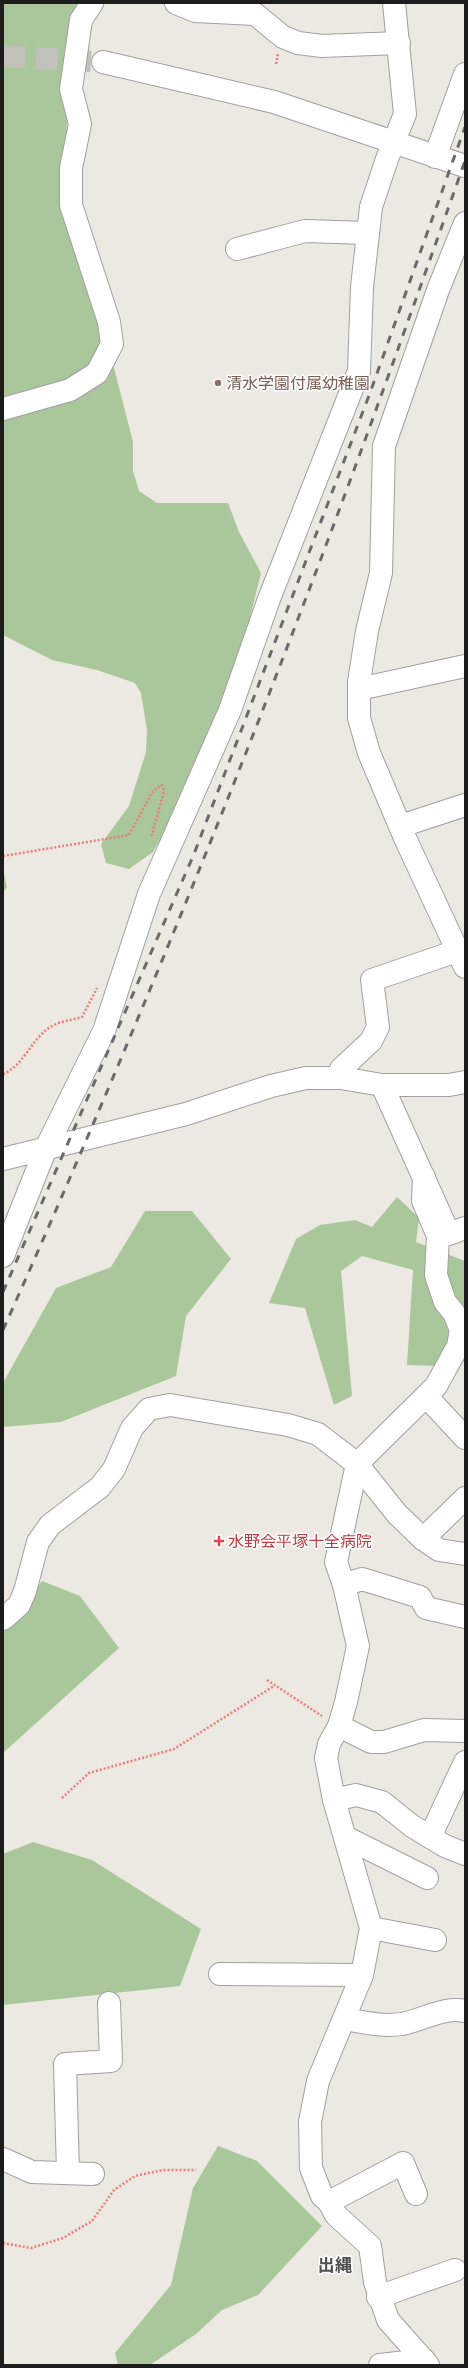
<svg xmlns="http://www.w3.org/2000/svg" width="468" height="2368" font-family="Jost,'Noto Sans JP',sans-serif">
<rect width="100%" height="100%" fill="#ece9e2"/>
<g fill="#aac79b">
<polygon points="3,3 80,3 69,24 65,204 103,325 133,442 133,471 139,491 157,503 228,503 239,532 261,573 235,678 182,800 153,852 129,869 106,863 101,844 129,806 146,752 147,731 144,711 141,693 135,683 97,670 52,660 3,635"/>
<polygon points="3,869 7,887 3,893"/>
<polygon points="397,1197 419,1218 416,1242 465,1261 465,1361 439,1366 407,1365 413,1270 362,1256 341,1271 352,1396 334,1405 305,1308 269,1303 296,1239 320,1225 355,1220 372,1227"/>
<polygon points="145,1211 192,1211 231,1259 186,1316 176,1376 61,1422 3,1427 3,1383 56,1288 111,1267"/>
<polygon points="42,1581 80,1596 119,1648 3,1753 3,1632 11,1625"/>
<polygon points="33,1842 92,1860 201,1929 180,1986 3,2005 3,1854"/>
<polygon points="218,2146 257,2161 322,2226 258,2295 222,2310 196,2334 150,2365 118,2365 115,2353 171,2285 193,2188"/>
</g>
<g fill="none" stroke-linecap="round" stroke-linejoin="round">
<polyline stroke="#c2c0ba" stroke-width="22" stroke-dasharray="22 11" stroke-linecap="butt" points="3,56 103,62"/>
<defs>
<g id="minor">
<polyline points="176,3 195,11 255,14 283,37 298,43 322,46 399,43"/>
<polyline points="103,62 274,102 465,166"/>
<polyline points="435,157 465,74"/>
<polyline points="465,223 438,290 384,446 381,573 367,631 359,682 359,718 369,753 405,838 465,967"/>
<polyline points="237,249 305,231 368,233"/>
<polyline points="3,409 70,390 97,373 112,344 109,322 71,205 71,168 80,124 71,89 81,20 92,3"/>
<polyline points="359,689 465,666"/>
<polyline points="401,826 465,805"/>
<polyline points="341,1078 341,1069 371,1041 378,1027 372,980 457,951"/>
<polyline points="382,1085 449,1234 465,1228"/>
<polyline points="3,1159 186,1114 271,1086 306,1078 341,1078 382,1085 449,1085 465,1082"/>
<polyline points="424,1177 423,1201 438,1236 436,1275 445,1302 454,1313 461,1330 458,1346 436,1386 357,1464 336,1562 344,1585 358,1646 346,1702 339,1726 329,1744 326,1758 334,1800 371,1928 362,1975 318,2081 310,2122 311,2168 322,2196 329,2202 336,2215 370,2246 375,2282 388,2320 428,2365"/>
<polyline points="3,1256 46,1148 104,1031 149,894 230,710 269,599 359,371 362,287 371,207 387,159 405,114 394,3"/>
<polyline points="426,1396 465,1438"/>
<polyline points="423,1539 465,1498"/>
<polyline points="344,1585 362,1579 420,1597 426,1608 465,1617"/>
<polyline points="3,1619 19,1605 25,1591 38,1542 50,1525 100,1487 114,1469 132,1428 149,1409 170,1405 288,1425 318,1434 357,1464 397,1514 423,1539 439,1550 465,1554"/>
<polyline points="339,1726 371,1742 384,1742 424,1730 465,1731"/>
<polyline points="334,1800 356,1795 382,1802 412,1826 445,1846 465,1854"/>
<polyline points="430,1837 465,1762"/>
<polyline points="347,1838 427,1878"/>
<polyline points="371,1928 435,1940"/>
<polyline points="220,1974 362,1975"/>
<path d="M344 2019C363 2022 382 2027 402 2024 423 2020 445 2006 465 2011"/>
<polyline points="3,2159 32,2172 93,2174"/>
<polyline points="68,2173 65,2064 111,2061 109,2003"/>
<polyline points="329,2202 403,2163 416,2194"/>
<polyline points="378,2297 455,2270"/>
<polyline points="380,2365 424,2360"/>
</g>
</defs>
<use href="#minor" stroke="#a0a0a0" stroke-width="24"/>
<g stroke="#ea7e75" stroke-width="2.5" stroke-dasharray="2 2" stroke-linecap="butt">
<polyline points="276,64 278,54"/>
<polyline points="3,856 129,835 153,791 162,785 164,791 151,838"/>
<path d="M3 1074C24 1066 32 1037 52 1026 60 1021 73 1020 82 1017L97 988"/>
<polyline points="267,1680 322,1716"/>
<polyline points="62,1798 89,1773 174,1749 274,1686"/>
<polyline points="3,2243 31,2248 63,2238 92,2221 114,2190 135,2176 163,2170 196,2170"/>
</g>
<use href="#minor" stroke="#fff" stroke-width="22"/>
<g stroke="#6a6a6a" stroke-width="3" stroke-dasharray="8 8" stroke-linecap="butt">
<polyline points="3,1292 194,854 370,393 465,127"/>
<path d="M3 1330C107 1097 205 862 296 624 355 471 410 316 465 161"/>
</g>
</g>
<circle fill="#8d6e63" stroke="#fff" stroke-width="1.5" cx="218" cy="383" r="4"/>
<path fill="#e0444e" stroke="#fff" stroke-width="1.5" d="M217 1535h4v4h4v4h-4v4h-4v-4h-4v-4h4z"/>
<g text-anchor="middle" stroke-width="3" stroke-linejoin="round" paint-order="stroke">
<g font-size="16" fill="#785e54" stroke="#fff" text-anchor="start">
<text x="226" y="389">清水学園付属幼稚園</text>
</g>
<g font-size="16" fill="#be3a42" stroke="#fff" text-anchor="start">
<text x="228" y="1547">水野会平塚十全病院</text>
</g>
<g font-size="17" font-weight="bold" fill="#4f4f4f" stroke="#fff">
<text x="335" y="2271">出縄</text>
</g>
</g>
<rect width="468" height="2368" fill="none" stroke="#1c1c1c" stroke-width="8"/>
</svg>
